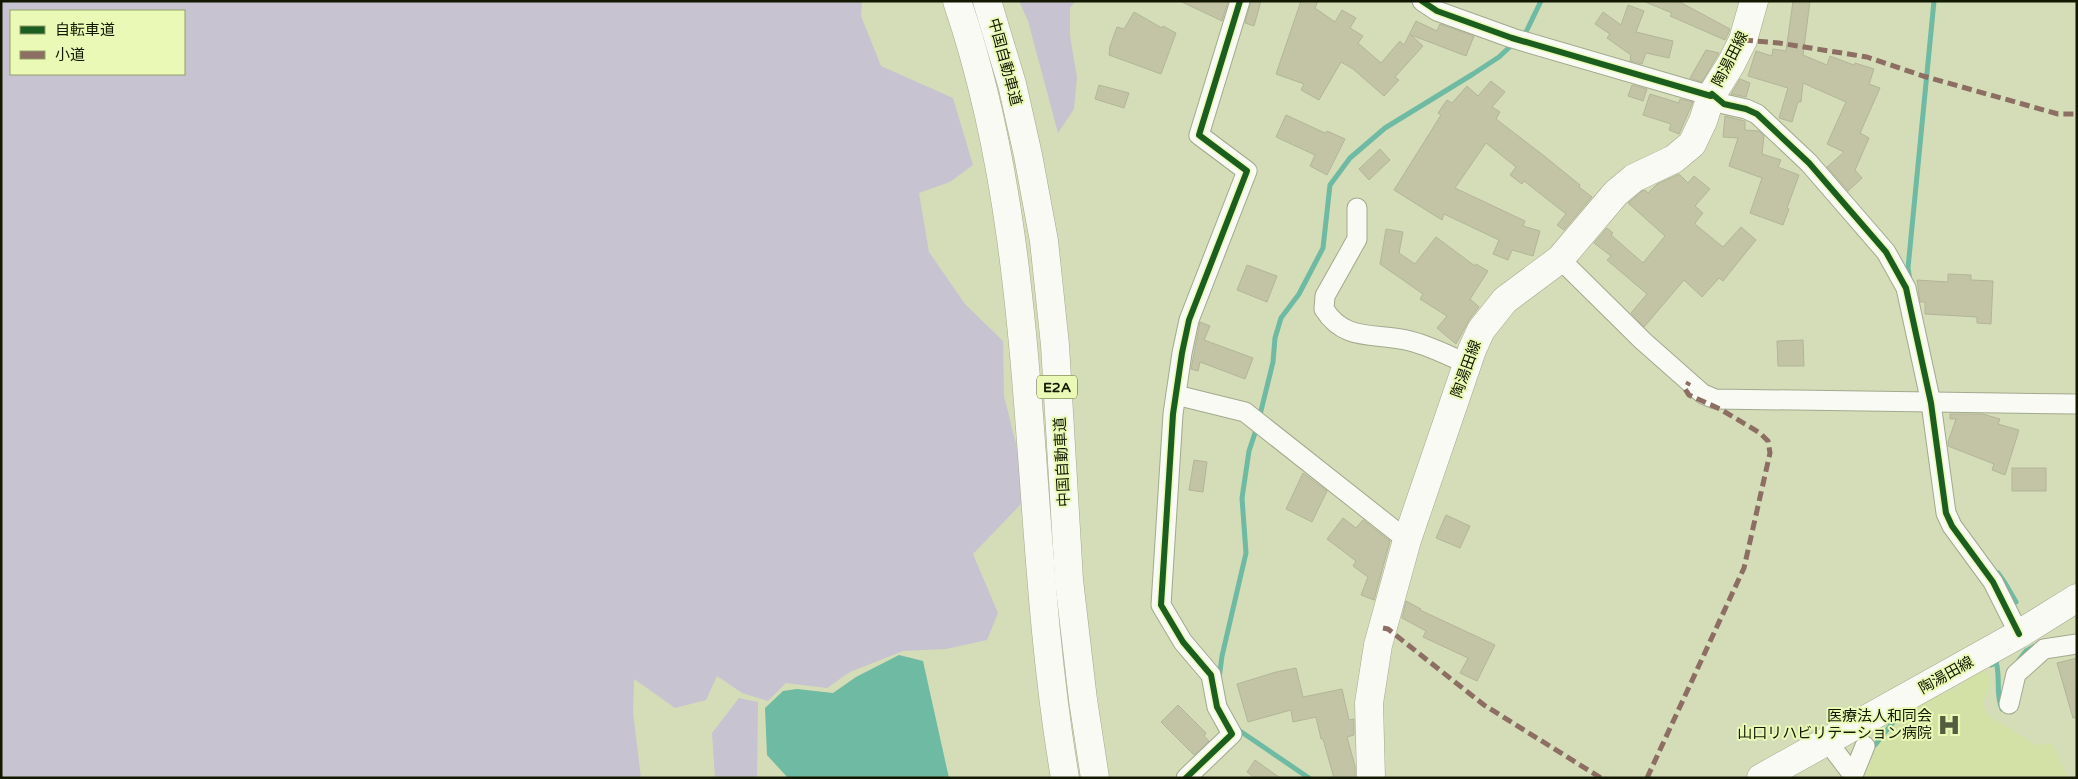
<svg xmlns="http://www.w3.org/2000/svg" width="2078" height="779" font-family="'Varela Round','Noto Sans JP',sans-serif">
<rect width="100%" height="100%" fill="#d4ddb8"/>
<polygon fill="#d3e1a7" points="1982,670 1990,675 1990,686 1983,702 1986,714 2033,743 2038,745 2052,743 2068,778 1864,778 1877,747 1906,709 1953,690"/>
<g fill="#c8c3d0" fill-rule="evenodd">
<path d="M1 1H862L861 16 881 66 953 98 973 165 950 182 919 193 929 252 965 304 1003 341 1004 396 1016 444 1025 500 973 554 998 613 987 640 946 649 903 651 850 672 827 688 786 683 768 701 742 693 717 676 706 700 675 708 634 679 633 712 641 778H1ZM11 11H184V74H11Z"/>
<polygon points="1019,1 1075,1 1070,8 1070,36 1077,77 1074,109 1058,133 1028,21"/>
<polygon points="739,698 758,702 757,778 715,778 712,733"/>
</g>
<polygon fill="#6ebaa2" points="899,655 923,661 949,778 788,778 767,755 765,708 783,691 797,689 833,693 856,677"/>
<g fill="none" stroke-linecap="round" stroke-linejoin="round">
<g stroke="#6ebaa2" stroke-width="5">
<polyline points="1522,35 1526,32 1541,1"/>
<polyline points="1910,281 1908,268 1934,1"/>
<polyline points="1259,419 1273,362 1275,338 1281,318 1299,294 1323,248 1330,185 1350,158 1385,128 1473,74 1499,57 1514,43"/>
<polyline points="1998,573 2005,583 2016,602"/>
<polyline points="2019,660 2026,651 2035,646"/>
<path d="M1991 665 1996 662C2001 678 1995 694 2002 709"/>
<polyline points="1219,679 1222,656 1246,553 1242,498 1249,451 1257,427"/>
<polyline points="1237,729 1309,778"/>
<polyline points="1875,745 1898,716"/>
</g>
</g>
<g fill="#c3c4a5" stroke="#b3b598">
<polygon points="1180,1 1228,1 1222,21"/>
<polygon points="1251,1 1261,1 1254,26 1245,23"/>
<polygon points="1301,1 1318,1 1315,8 1335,22 1342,10 1356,18 1350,28 1363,36 1358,43 1381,63 1400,41 1404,45 1416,21 1437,31 1440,24 1474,36 1466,56 1411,35 1423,46 1395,77 1399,80 1384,96 1353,69 1341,62 1319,100 1301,90 1304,84 1276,74"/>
<polygon points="1643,1 1678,1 1730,29 1728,34 1725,40 1670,16 1672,13"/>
<polygon points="1793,1 1810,1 1803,55 1827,65 1830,56 1854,65 1855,63 1874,69 1869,84 1880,88 1860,133 1869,138 1855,170 1862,178 1848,191 1827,167 1844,152 1827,144 1846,102 1803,83 1801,102 1798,102 1792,122 1779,118 1788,88 1748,76 1756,51 1772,56 1773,49 1786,51"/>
<polygon points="1628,5 1644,11 1636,32 1673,41 1669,58 1646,53 1642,64 1630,61 1631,55 1607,38 1610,34 1595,24 1603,12 1621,25"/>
<polygon points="1134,12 1162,28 1163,26 1176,33 1161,74 1109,55 1110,46 1117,27 1124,29"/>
<polygon points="1706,50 1719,53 1702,82 1690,78"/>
<polygon points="1740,79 1750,83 1746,97 1731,94"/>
<polygon points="1491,81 1505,92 1492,107 1500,112 1496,119 1543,155 1580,185 1579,187 1592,197 1564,230 1557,225 1566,214 1524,181 1522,184 1510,175 1516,167 1486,143 1455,188 1525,221 1523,226 1540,231 1533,256 1512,250 1508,260 1493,254 1499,240 1444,214 1442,220 1394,190 1441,115 1438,113 1447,100 1452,103 1467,86 1478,96"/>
<polygon points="1099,85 1129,93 1124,108 1095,99"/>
<polygon points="1632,85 1647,89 1643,101 1628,96"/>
<polygon points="1650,94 1679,103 1680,99 1693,102 1679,134 1669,130 1671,124 1643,115"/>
<polygon points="1286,115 1325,133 1327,131 1345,139 1327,175 1310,166 1315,155 1276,137"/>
<polygon points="1725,116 1745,121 1745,130 1759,131 1764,136 1762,154 1781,160 1778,167 1799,175 1787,208 1789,209 1783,225 1750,213 1762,178 1729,166 1738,138 1723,137"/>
<polygon points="1380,149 1390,160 1369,180 1359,169"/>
<polygon points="1679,174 1688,183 1694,176 1710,189 1695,206 1703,213 1695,223 1696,225 1723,247 1741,227 1756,240 1723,281 1719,278 1702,297 1684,280 1644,327 1631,313 1647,294 1607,260 1611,256 1594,243 1607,228 1613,233 1611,235 1643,263 1665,236 1628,203 1642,191 1645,190 1648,193 1657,184"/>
<polygon points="1386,229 1403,232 1399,253 1415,264 1436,237 1475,266 1476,264 1488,271 1470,299 1479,307 1469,320 1456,344 1437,328 1447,316 1420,299 1423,294 1380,264"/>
<polygon points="1247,265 1277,276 1267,302 1237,290"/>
<polygon points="1948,274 1971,275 1971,280 1993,281 1991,324 1977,323 1977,317 1925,314 1925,302 1920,302 1917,280 1948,282"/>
<polygon points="1200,322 1210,326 1204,340 1253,358 1245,379 1200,362 1198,371 1191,369"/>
<polygon points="1803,340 1804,366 1778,366 1777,341"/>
<polygon points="1950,414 1983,414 2000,419 1998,424 2019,430 2005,475 1992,470 1994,464 1948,446 1948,442 1956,419 1950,419"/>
<polygon points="1194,460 1207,462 1203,492 1189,490"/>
<rect x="2012" y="468" width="34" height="23"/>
<polygon points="1303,473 1327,491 1312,522 1286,509"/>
<polygon points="1446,515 1470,526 1460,548 1436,538"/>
<polygon points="1343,518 1356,528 1363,520 1390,541 1374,600 1361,595 1368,577 1353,566 1356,561 1327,539"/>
<polygon points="1406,601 1421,609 1420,610 1495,645 1477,681 1460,673 1468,658 1423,637 1426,631 1402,618"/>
<polygon points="2077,658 2077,718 2073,718 2057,663"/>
<polygon points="1296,668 1303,697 1342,689 1349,720 1354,719 1354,735 1347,737 1355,766 1355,778 1334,778 1323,739 1321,739 1316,717 1293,722 1291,710 1248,722 1237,684 1276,672"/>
<polygon points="1178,705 1206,733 1204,736 1209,741 1194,755 1161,722"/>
<polygon points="1255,760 1280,778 1255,778 1247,772"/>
</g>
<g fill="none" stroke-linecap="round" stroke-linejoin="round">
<defs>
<g id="minor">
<polyline points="1422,1 1437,11 1512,38 1711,96"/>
<polyline points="1712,94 1724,104 1746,109 1757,114 1809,163 1886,252 1906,288 1931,403 1946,513 1952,526 1993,582 2019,634"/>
<path d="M1357 208V239L1325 296 1324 309C1345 343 1376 332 1410 341 1430 346 1448 355 1467 364"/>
<polyline points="1560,259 1643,341 1703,394 1715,399 2077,404"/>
<polyline points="1176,395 1245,412 1407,540"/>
<polyline points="2009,704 2016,674 2044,649 2077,644"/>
<polyline points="1827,741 1853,775"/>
<polyline points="1186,778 1232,734 1217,707 1211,675 1183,642 1161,605 1173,414 1182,353 1189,320 1247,171 1199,135 1240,1"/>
<polyline points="1852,778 1865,746"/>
</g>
<g id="secondary">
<polyline points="1371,778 1369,703 1378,645 1407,540 1472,350 1481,330 1505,300 1560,259 1616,193 1634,178 1674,159 1692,144 1703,121 1711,96 1731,64 1743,40 1754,1"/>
<polyline points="1761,778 2019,634 2077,598"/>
</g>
<g id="motorway">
<path d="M957 1C1043 252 1021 520 1065 778"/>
<polyline points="987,1 1012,84 1028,155 1044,241 1055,345 1069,580 1083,700 1095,778"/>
</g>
</defs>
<use href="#minor" stroke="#a2a98d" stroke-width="21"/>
<use href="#secondary" stroke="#a2a98d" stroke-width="29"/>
<use href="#motorway" stroke="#a2a98d" stroke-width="29"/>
<use href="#minor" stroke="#f9faf4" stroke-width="19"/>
<use href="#secondary" stroke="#f9faf4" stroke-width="28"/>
<use href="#motorway" stroke="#f9faf4" stroke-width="28"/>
<g stroke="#8d6e63" stroke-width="5" stroke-dasharray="10 5" stroke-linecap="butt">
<polyline points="1743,40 1779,43 1867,57 1923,76 2058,114 2077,114"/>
<polyline points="1383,628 1388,629 1484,705 1601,778"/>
<polyline points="1647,778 1744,568 1770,453 1768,441 1760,433 1720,409 1689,395 1685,389 1689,382"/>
</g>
<defs>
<g id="cycleway">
<polyline points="1422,1 1437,11 1512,38 1711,96"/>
<polyline points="1712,94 1724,104 1746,109 1757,114 1809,163 1886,252 1906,288 1931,403 1946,513 1952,526 1993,582 2019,634"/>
<polyline points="1186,778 1232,734 1217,707 1211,675 1183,642 1161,605 1173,414 1182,353 1189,320 1247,171 1199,135 1240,1"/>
</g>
</defs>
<use href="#cycleway" stroke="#eafab6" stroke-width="9"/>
<use href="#cycleway" stroke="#1b5e20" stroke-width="6"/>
</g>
<defs>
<symbol id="hospital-bare" viewBox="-9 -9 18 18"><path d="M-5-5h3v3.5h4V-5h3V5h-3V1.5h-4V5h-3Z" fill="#565c40" stroke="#eafab6" stroke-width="2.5" paint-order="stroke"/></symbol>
</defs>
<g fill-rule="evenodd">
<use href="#hospital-bare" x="1933" y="709" width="32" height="32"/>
</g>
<g text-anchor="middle" stroke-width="4" stroke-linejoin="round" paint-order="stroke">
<rect fill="#eafab6" stroke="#535b37" stroke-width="1" x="1037" y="375.5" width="40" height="23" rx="4"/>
<g font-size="14" font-weight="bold" fill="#121700">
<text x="1057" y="392">E2A</text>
</g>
<g font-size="15" fill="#121700" stroke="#eafab6">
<text transform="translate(1730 59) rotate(-63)" y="5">陶湯田線</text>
<text transform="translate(1005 62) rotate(75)" y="5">中国自動車道</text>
<text transform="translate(1466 369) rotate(-70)" y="5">陶湯田線</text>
<text transform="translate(1062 462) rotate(-93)" y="5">中国自動車道</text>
<text transform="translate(1946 675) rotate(-29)" y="5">陶湯田線</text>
</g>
<g font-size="15" fill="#121700" stroke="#eafab6" text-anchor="end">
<text x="1932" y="721">医療法人和同会<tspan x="1932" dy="17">山口リハビリテーション病院</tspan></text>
</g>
</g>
<rect width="2078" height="779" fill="none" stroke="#121700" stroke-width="5"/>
<rect x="10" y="10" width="175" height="65" fill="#eafab6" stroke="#949f6d"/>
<rect x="20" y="26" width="25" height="8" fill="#1b5e20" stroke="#949f6d"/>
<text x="55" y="35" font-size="15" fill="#121700">自転車道</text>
<rect x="20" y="51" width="25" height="8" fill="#8d6e63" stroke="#949f6d"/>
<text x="55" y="60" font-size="15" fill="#121700">小道</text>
</svg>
